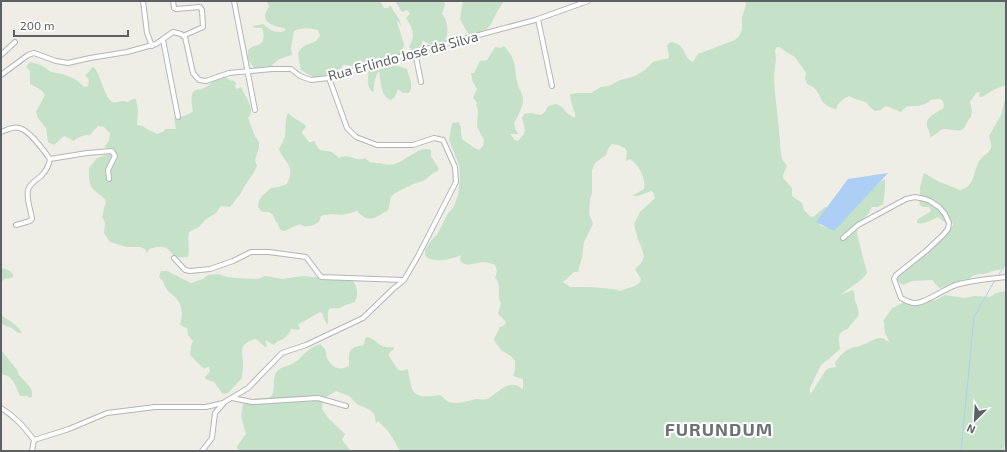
<svg xmlns="http://www.w3.org/2000/svg" width="1007" height="452" font-family="'Exo 2',sans-serif">
<rect width="100%" height="100%" fill="#eeede6"/>
<g fill="#c5e2c8" fill-rule="evenodd">
<path d="M267 1H365L367 2 369 1H380L384 8H387L390 6H391C394 14 401 18 401 26L398 21 397 22 404 44 403 49 400 55 388 59 376 58 375 61 377 62 395 65 407 69C409 76 414 86 409 93H403L398 89 395 97 391 100C380 97 381 80 379 71 375 77 373 85 374 91L372 92C370 89 368 86 368 83 367 76 371 71 365 67L343 65 339 75 317 78 311 76 301 70 299 61 298 53 300 50 304 46 316 41 320 36 318 30C309 28 303 27 294 31L291 48 292 55 279 59 269 68 259 69 254 68 248 60V50C250 49 251 47 254 46 255 46 259 45 260 44 265 41 264 32 262 28H256L253 27V26L263 24C270 30 277 35 286 30L284 28C277 27 265 24 265 16 265 13 268 9 269 7Z"/>
<path d="M395 1H444L445 5 442 14C448 21 449 32 445 41 434 46 432 46 422 40L423 47 416 53 409 47C416 35 413 29 406 18L410 14 407 10 402 12Z"/>
<polygon points="463,1 504,1 498,10 491,24 487,29 476,36 468,33 466,30 460,19"/>
<path d="M745 1H1006V85L995 89 982 97H980L979 95 980 92 976 93 970 102 972 111 971 117C967 120 967 124 964 128 960 133 951 129 945 129 939 129 937 134 931 137L930 136C930 132 928 130 927 126 925 117 937 112 943 109L944 105 942 100 940 99 930 100 929 102C925 104 920 106 916 106 907 106 907 105 901 112 895 110 891 107 885 106L881 110 875 111 870 107 866 102 855 99 849 96C842 99 839 102 836 109 818 105 823 95 813 87 811 86 809 85 807 84L805 78 806 73 795 57 788 53 779 47H777L775 50 776 59 774 76 775 94 778 119 781 154 782 159 787 166 783 175V178L792 188V196L802 203 804 210 811 217H813L825 207H826L829 209 819 222V224L821 226 828 228 880 182 885 179C885 187 885 196 883 204L878 207H872C871 208 869 213 868 214 861 223 855 219 857 234L867 273C860 283 849 287 841 295L853 290C855 294 854 296 855 300 856 305 860 310 858 316 855 321 850 324 848 329 836 332 839 340 840 349L829 359 821 365 810 388V393L812 392 826 370 829 368 836 367 835 363C839 356 846 349 854 347 856 347 858 347 860 346 867 344 873 338 881 338 884 338 887 341 889 342L888 339 885 333 884 323 883 321 893 307 894 308 898 305 903 303 932 301 938 299 945 295 964 298 975 296 990 297 996 293 1006 291V443L1003 449 1006 451H400L395 442 388 431 378 421 376 423 374 414 370 410 357 404 349 396 336 391C328 396 322 398 322 409L329 419 345 434 342 440 351 451H238L237 446C241 442 242 438 246 434L241 416 243 404C244 404 247 402 248 401 255 399 264 402 270 397 277 390 271 381 276 373 279 367 286 367 292 364 303 358 306 348 320 344 321 346 324 347 325 349 326 352 326 355 327 358 332 368 340 371 349 366 349 350 348 348 364 345L365 338 368 337C379 341 379 349 394 347L393 350 389 353V356L398 370 402 371 407 369 408 370C412 395 413 399 440 395 443 397 445 399 447 401 457 406 468 400 478 399 481 399 484 400 487 399 498 393 510 377 522 389H523V379L513 376 515 370V361L511 356 501 350 494 340V339L500 327 503 326 506 323C505 319 500 317 498 313L501 304 499 298V286L497 280 495 278 497 271 495 265C490 263 487 262 482 262 474 263 468 268 460 261L461 255C452 259 433 264 425 256V250L430 242 438 233 447 215 454 206 458 195 460 178 459 165 449 140 452 123 459 122 461 128V134L463 140 473 147 479 150 483 146 484 140 477 127 478 109 476 105 477 104 476 101 473 98 477 89 472 80 471 73H474L480 61 487 60 495 47 501 48 503 46 505 47C507 50 510 53 512 57 516 66 515 76 518 85 519 90 523 94 523 100 523 107 518 116 514 123L515 128 518 134H510L515 140 518 141 524 134 525 129 522 118 524 114 530 113 541 115 545 112 548 106 556 104 562 107 567 113 575 118C576 114 574 112 573 108 572 104 570 99 570 94L578 93H591L601 87 609 86 620 80 635 76 645 70 653 62 669 58V55L667 46 669 43 672 42C675 43 679 44 681 47 686 52 686 60 693 62L698 54 735 40 739 36 742 30V17L746 5ZM612 144 618 145 625 148 627 152 626 161 630 159C639 165 646 178 644 189L632 196C639 197 646 193 651 191L653 192 655 198 640 212 634 224 638 240 641 246 644 256 642 262 635 269 636 271 641 279 640 282C634 288 628 287 621 291L613 289 591 287H570L563 282 574 272H578L582 257 584 242 593 224 592 221 589 214 590 200 592 193V170L595 163 606 155 609 147Z"/>
<path d="M30 62 41 65 51 72 62 74 75 79 80 83 81 85V84L84 87 88 86 89 80 85 75 90 71 92 67H93C95 68 96 70 97 72 101 79 105 97 112 102 116 104 122 99 127 102L133 99H136L138 110 137 125 143 126 145 128 157 134 163 132 165 129H176L174 118C181 118 188 115 193 111 192 106 189 92 196 90 201 88 197 91 202 89 210 86 214 79 218 73H222L229 80 234 81 236 83 235 87 237 89 241 87C244 95 252 104 251 112 251 114 249 116 248 118L255 136 259 142V148L255 160 257 166 254 172 244 187 241 193 230 207 221 206 216 213 205 220 199 227 189 232C187 241 190 248 188 257 183 257 179 258 175 256 172 254 170 251 168 249 162 245 155 247 149 249L147 253 145 249 140 247H127L110 242 104 233 105 222 102 217 106 201C101 194 99 195 94 190 88 185 89 175 89 168L97 158 109 154 111 149 104 147 109 141 110 133 104 127 98 126 90 135C83 135 79 136 74 141L64 136 54 145 48 142 46 128 38 118 36 112 45 95 41 90 30 84V71L26 67Z"/>
<path d="M1006 95V263L1003 269 996 270 984 274H978L972 276 969 279 961 280 940 288C936 286 935 282 932 280L912 281 903 285 895 279 894 276C897 270 904 269 909 265 923 255 945 241 953 225L952 221 946 223 938 217C931 220 924 225 917 223V221L918 219 930 212 931 210 929 207H923L920 205 919 201 923 196 920 195V187L924 173 932 178 940 182 960 190C976 187 973 169 980 160 983 156 989 153 991 148 992 145 990 139 989 136L1001 115Z"/>
<path d="M288 113C293 118 300 121 305 125L306 127 303 130 302 133 309 142H311L314 141 318 148 320 150 332 152 339 158C350 152 355 163 365 158 370 163 372 163 379 163 385 164 391 166 397 163 406 160 421 145 431 150V156L438 167V171L433 173 425 180 411 185 395 193 391 197 388 210C375 218 369 224 357 211L342 215 332 214 324 215 321 216 319 222C314 225 310 227 304 226 302 225 300 224 298 225 290 226 281 239 278 223L276 222 273 215 269 212H262L258 207 259 201 262 196 271 188 278 187 287 184C296 165 285 164 279 149L285 137 286 118Z"/>
<path d="M1 268C6 269 11 270 13 275V277C6 280 4 276 1 284Z"/>
<path d="M161 271H167L191 283 203 279 208 275 218 274 227 277 236 278 258 279 265 276 282 279 302 276 313 277 352 279C357 287 359 292 355 302L343 306C339 310 333 307 329 309 326 316 330 319 327 325L322 313 320 312 299 324 298 325 300 328 299 330 291 329C289 333 287 337 283 339 279 341 277 341 274 345L265 340 267 346 265 347 256 339 249 341 244 345 242 349 243 366 242 378 228 393 224 394 222 393 214 382 205 379V377L210 371 209 367H207L205 369 203 368 190 355 191 346 193 341 188 335 187 328 182 326 180 325C183 315 183 305 175 297 173 295 170 293 168 291 164 286 164 281 159 277Z"/>
<path d="M1 315C8 320 18 325 22 333H18L12 328 1 324Z"/>
<path d="M1 350C6 357 12 363 17 370 18 372 18 374 20 376 25 382 34 388 32 397L30 398 27 396H20C15 385 14 376 1 374Z"/>
</g>
<polygon fill="#aecff5" points="888,173 834,231 816,222 848,179"/>
<g fill="none" stroke-linecap="round" stroke-linejoin="round">
<g stroke="#aecff5" stroke-width="1">
<polyline points="998,276 1006,263"/>
<polyline points="961,451 974,317 995,280"/>
</g>
<defs>
<g id="minor">
<polyline points="143,1 147,33 152,46"/>
<polyline points="173,1 174,8 176,9 200,7 202,10 203,27 183,36"/>
<polyline points="234,1 255,110"/>
<polyline points="538,19 552,86"/>
<polyline points="163,40 178,117"/>
<polyline points="415,52 421,82"/>
<polyline points="1,55 15,42"/>
<polyline points="1,75 28,55 34,53 56,61 68,63 90,58 127,52 156,44 173,32 181,34 185,37 193,73 199,80 206,81 229,73 272,69 291,69 300,76 311,80 329,78 415,52 535,20 588,1"/>
<path d="M1 132C7 130 13 126 19 128 28 129 45 152 50 159 49 166 46 171 41 176 37 180 30 183 28 190 26 199 31 210 32 219L30 221 16 225"/>
<polyline points="50,159 87,153 112,151 115,156 108,170 109,179"/>
<path d="M843 238 858 225 906 199 915 197 925 199 930 201 939 207 945 214 949 223 948 229 943 235 926 251 896 275 894 279 901 298C904 300 909 302 913 303 924 305 946 287 959 284 975 280 990 279 1006 277"/>
<polyline points="174,258 185,270 190,271 210,269 233,261 251,252 269,252 306,257 321,277 403,280"/>
<polyline points="232,398 252,402 318,398 346,406"/>
<path d="M1 408C16 417 24 427 34 440L69 429 107 413 155 407H206L223 403 248 388 282 353 306 345 363 318 393 289 404 280 418 256 456 182 455 167 443 140 434 138 413 145H377L356 137 347 128 329 78"/>
<polyline points="32,451 34,440"/>
<polyline points="202,451 212,438 215,413 223,404"/>
</g>
</defs>
<use href="#minor" stroke="#b3b5b9" stroke-width="6"/>
<use href="#minor" stroke="#fff" stroke-width="4"/>
</g>
<g text-anchor="middle" stroke-width="4" stroke-linejoin="round" paint-order="stroke">
<g font-size="14" fill="#5d6064" stroke="#fff">
<text transform="translate(403 56) rotate(-15)" y="5">Rua Erlindo José da Silva</text>
</g>
<g font-size="18" font-weight="bold" letter-spacing="1" fill="#6f7276" stroke="#fff">
<text x="719" y="436">FURUNDUM</text>
</g>
</g>
<rect width="1007" height="452" fill="none" stroke="#5d6064" stroke-width="4"/>
<g transform="translate(975 420) rotate(204)" stroke="#ffffff" stroke-width="3" paint-order="stroke">
<path d="M0-3L7 15L0 10L-7 15Z" fill="#5d6064"/>
<text y="-6" font-size="11" font-weight="bold" text-anchor="middle" fill="#5d6064">N</text>
</g>
<path d="M14 30v6h114v-6" fill="none" stroke="#5d6064" stroke-width="2"/>
<text x="20" y="30" font-size="12" fill="#5d6064" stroke="#ffffff" stroke-width="3" paint-order="stroke">200 m</text>
</svg>
